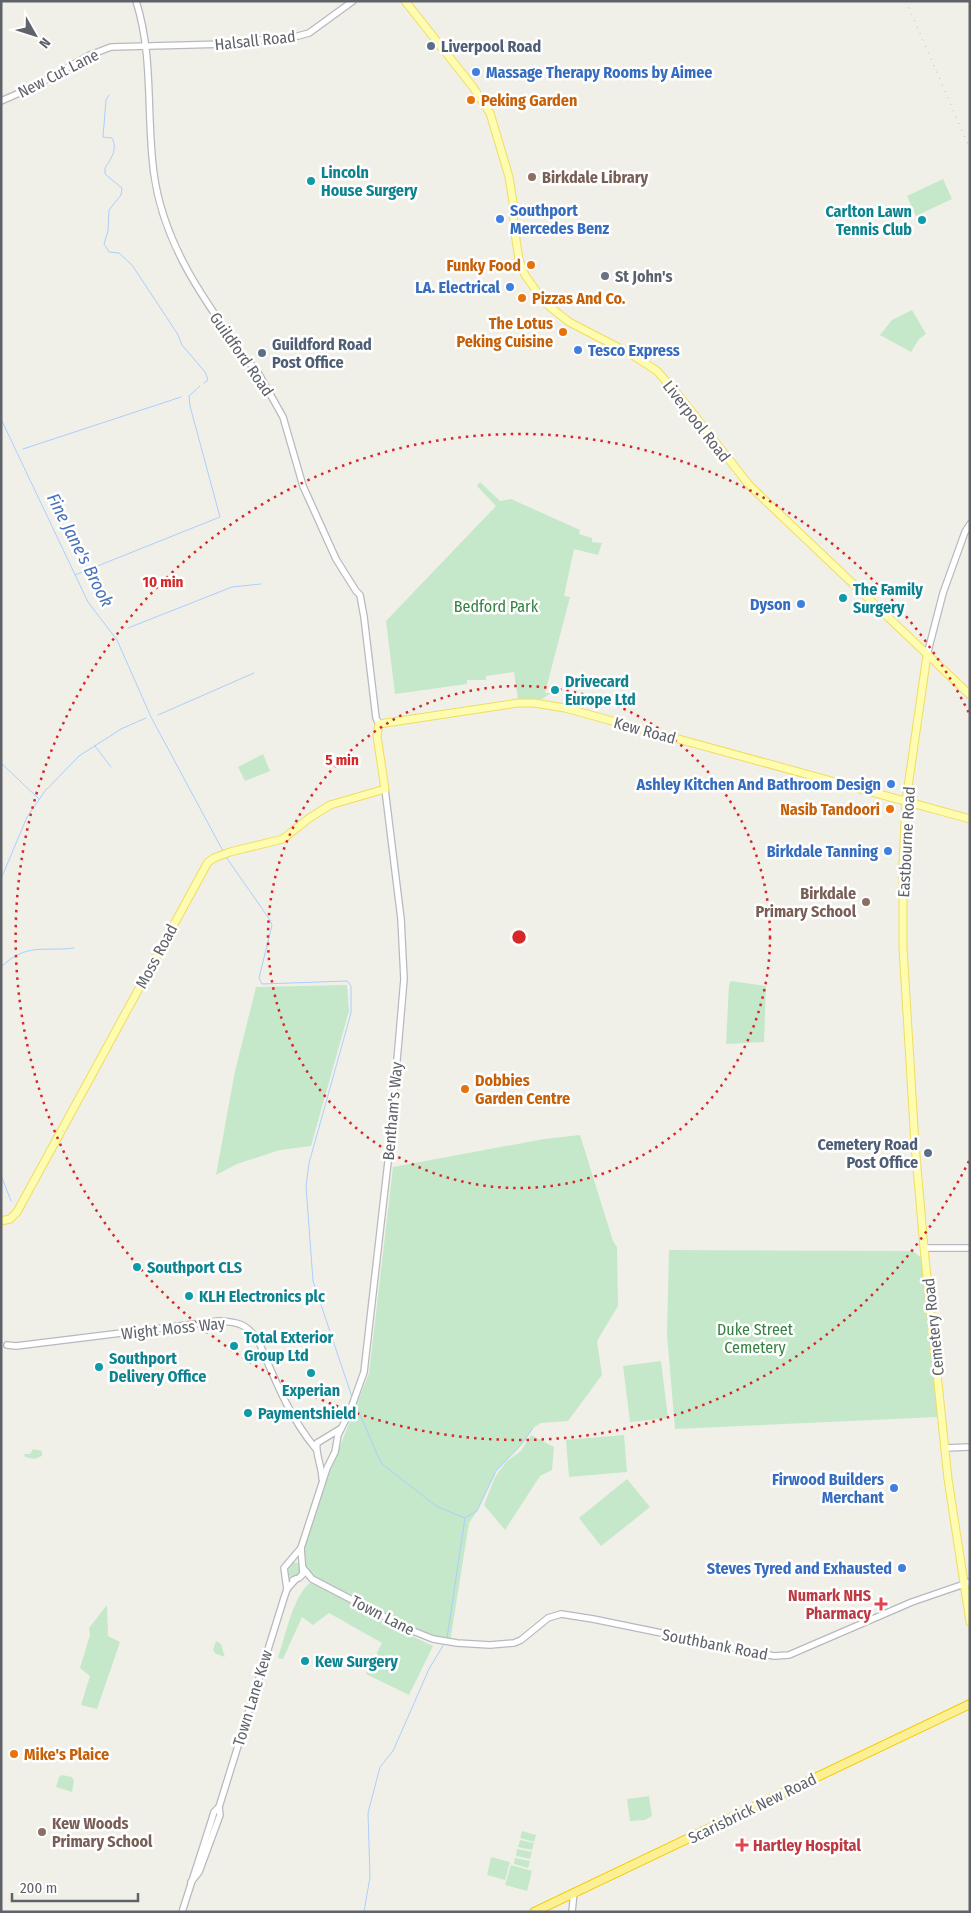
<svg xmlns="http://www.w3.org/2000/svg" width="971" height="1913" font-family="'Fira Sans Condensed',sans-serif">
<rect width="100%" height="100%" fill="#f1f0e8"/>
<g fill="#c5e8ca">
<polygon points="943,179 952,199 916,216 907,196"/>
<polygon points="912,310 926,334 919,339 911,352 880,335 892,320"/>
<polygon points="480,482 500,501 511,499 580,530 579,534 592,538 592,542 602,543 598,555 574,549 564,596 570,597 545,693 551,693 542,699 518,700 514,672 486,676 486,680 467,680 467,684 395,694 386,621 496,506 477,486"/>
<polygon points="263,754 270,771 245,781 238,767"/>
<polygon points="731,981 766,986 764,1042 726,1044 729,985"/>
<polygon points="347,985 349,1011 311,1146 280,1150 237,1164 216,1175 235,1071 256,987"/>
<polygon points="580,1135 613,1241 617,1247 618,1306 597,1341 602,1375 568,1421 541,1423 533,1428 521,1445 496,1471 477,1511 469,1523 450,1642 433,1639 307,1574 294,1577 289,1576 286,1567 292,1562 298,1563 329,1474 369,1373 393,1167 544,1139"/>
<polygon points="669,1250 913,1251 923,1259 938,1417 675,1429 667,1334"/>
<polygon points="661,1361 668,1418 630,1422 623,1366"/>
<polygon points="531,1435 554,1447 552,1470 540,1476 505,1530 484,1505 495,1477 506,1462 521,1451"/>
<polygon points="624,1435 627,1472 569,1477 566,1440"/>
<polygon points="33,1449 42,1451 42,1456 34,1459 25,1457 24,1454 30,1454"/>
<polygon points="627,1479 650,1507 601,1546 579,1518"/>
<path d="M310 1583 316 1584 391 1626 433 1646 409 1695 366 1674 382 1643 329 1613 313 1625 302 1617 283 1659 278 1658C285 1637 293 1596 310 1583Z"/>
<polygon points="107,1605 108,1636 120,1642 97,1709 81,1705 90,1676 80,1668 90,1635 89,1628"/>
<polygon points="216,1641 221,1644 225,1657 216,1654 213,1650"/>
<polygon points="62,1775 72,1777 74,1781 72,1792 56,1787 59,1777"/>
<polygon points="649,1796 652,1816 645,1820 630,1821 627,1799"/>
<polygon points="522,1831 536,1835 534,1842 520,1838"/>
<polygon points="520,1840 534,1843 532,1850 518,1847"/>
<polygon points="517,1849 532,1852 530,1859 516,1856"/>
<polygon points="491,1857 510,1862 505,1880 487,1875"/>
<polygon points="515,1858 530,1861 528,1868 514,1864"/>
<polygon points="511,1865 532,1871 527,1891 505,1885"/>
</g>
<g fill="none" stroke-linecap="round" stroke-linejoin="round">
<g stroke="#aacffe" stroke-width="1">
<path d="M109 95 106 100 103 137 112 138C118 149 111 159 105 168V174L122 188 121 195 109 210 108 231 104 244 109 252 119 253 132 265 177 333 182 345 205 372 208 380 204 383"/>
<polyline points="1,419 88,602 117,640 151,717 223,851"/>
<polyline points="23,449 181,397"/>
<polyline points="75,575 220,517 190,406 189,396 200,386"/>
<polyline points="128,628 232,587 261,584"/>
<polyline points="158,715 254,673"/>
<polyline points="95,746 111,767"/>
<polyline points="1,763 39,799"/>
<polyline points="226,857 270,920 272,925 259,978 262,984 347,981 351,986 351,1013 309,1163 306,1186 313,1281 352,1397"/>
<polyline points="1,879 27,817 45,791 79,756 121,729 146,718"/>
<path d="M1 967C27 942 43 952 74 948"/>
<polyline points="1,1175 11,1201"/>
<polyline points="355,1403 381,1463 436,1506 465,1518"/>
<polyline points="466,1517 477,1511 496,1471 521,1445 533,1428"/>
<polyline points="447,1638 465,1518"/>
<polyline points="364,1912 370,1877 368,1813 380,1767 393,1751 429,1669 444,1644"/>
</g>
<defs>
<g id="minor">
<path d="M136 1C154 57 146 117 154 174 164 247 207 304 248 362L256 369 283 417 303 486 336 559 356 591 360 595 364 617 376 718 379 724"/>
<polyline points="1,101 33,87 90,55 111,47 226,44 298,36 309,33 353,1"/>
<polyline points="927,655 943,593 965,532 970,524"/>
<polyline points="924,1248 970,1248"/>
<path d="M7 1345 16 1346 219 1321C239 1322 246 1324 258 1340 275 1379 288 1415 316 1449"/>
<polyline points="945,1448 970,1447"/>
<path d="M322 1478C322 1467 315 1453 317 1443L340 1429"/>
<polyline points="303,1568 312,1579 408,1629 433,1639 457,1643 490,1645 514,1643 521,1640 548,1618 561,1614 593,1619 774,1656 789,1655 912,1602 970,1582"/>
<polyline points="293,1580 299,1578 303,1574 301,1548"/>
<polyline points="287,1589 284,1568 301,1548 327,1468 335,1452 338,1435 350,1411 364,1372 389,1153 404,979 401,919 385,789"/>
<polyline points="191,1882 199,1872 220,1815 219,1807 284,1598 287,1589 296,1579"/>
<polyline points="182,1912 210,1825 214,1812 219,1807"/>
<polyline points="572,1912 574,1892"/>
</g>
<g id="major">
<polyline points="405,1 473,87 490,113 509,177 513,202 514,226 519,260 525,275 544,302 569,322 631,354 657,371 680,397 749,485 970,695"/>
<polyline points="927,655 906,801 903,864 903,948 915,1144 924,1248 948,1479 970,1622"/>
<polyline points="1,1221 10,1219 17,1212 208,862 214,858 230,852 283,839 308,819 330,805 385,789 377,736 379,724 518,703 534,703 565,708 970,819"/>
</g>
<polyline id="highway" points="534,1912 970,1704"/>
</defs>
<use href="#minor" stroke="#b8b9be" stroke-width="8"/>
<use href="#major" stroke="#f1dc61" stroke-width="9"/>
<use href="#highway" stroke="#f7cb02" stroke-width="10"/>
<use href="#minor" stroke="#fff" stroke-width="5.5"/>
<use href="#major" stroke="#fefcaf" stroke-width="7"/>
<use href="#highway" stroke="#fcf094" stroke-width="8"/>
<polyline stroke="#b8b9b9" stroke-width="1" stroke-dasharray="1 6" stroke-linecap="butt" points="906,1 970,149"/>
</g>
<g fill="none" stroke="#d62828" stroke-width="2.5" stroke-dasharray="2.5 5">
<circle cx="519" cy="937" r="251"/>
<path d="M969 1161A503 503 0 1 1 969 713"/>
</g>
<g fill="#5c6f8a" stroke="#fff" stroke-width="2">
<circle cx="431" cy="46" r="5"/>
<circle cx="262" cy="353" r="5"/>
<circle cx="928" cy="1153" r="5"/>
</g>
<g fill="#3f7fe0" stroke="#fff" stroke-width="2">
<circle cx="476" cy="72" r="5"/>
<circle cx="500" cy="219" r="5"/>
<circle cx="510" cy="287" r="5"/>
<circle cx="578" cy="350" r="5"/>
<circle cx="801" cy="604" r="5"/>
<circle cx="891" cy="784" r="5"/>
<circle cx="888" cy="851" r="5"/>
<circle cx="894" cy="1488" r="5"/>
<circle cx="902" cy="1568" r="5"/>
</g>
<g fill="#e8710a" stroke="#fff" stroke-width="2">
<circle cx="471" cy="100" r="5"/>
<circle cx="531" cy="265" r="5"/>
<circle cx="522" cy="298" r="5"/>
<circle cx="563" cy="332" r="5"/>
<circle cx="890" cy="809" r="5"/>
<circle cx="465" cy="1089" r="5"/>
<circle cx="14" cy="1754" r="5"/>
</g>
<g fill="#8d6e63" stroke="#fff" stroke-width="2">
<circle cx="532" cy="177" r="5"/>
<circle cx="866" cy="902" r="5"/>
<circle cx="42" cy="1832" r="5"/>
</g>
<g fill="#0f9aa8" stroke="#fff" stroke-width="2">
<circle cx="311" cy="181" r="5"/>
<circle cx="922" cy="220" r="5"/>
<circle cx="843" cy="598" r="5"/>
<circle cx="555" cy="690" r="5"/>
<circle cx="137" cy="1267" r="5"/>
<circle cx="189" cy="1296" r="5"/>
<circle cx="234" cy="1346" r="5"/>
<circle cx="99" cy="1367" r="5"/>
<circle cx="311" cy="1373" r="5"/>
<circle cx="248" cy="1413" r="5"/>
<circle cx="305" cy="1661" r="5"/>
</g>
<circle fill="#6b7280" stroke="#fff" stroke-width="2" cx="605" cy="276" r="5"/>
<g fill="#e0444e" stroke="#fff" stroke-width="2">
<path d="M878.5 1596.5h5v5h5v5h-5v5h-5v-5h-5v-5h5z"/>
<path d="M739.5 1837.5h5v5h5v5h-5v5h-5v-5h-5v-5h5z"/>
</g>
<g text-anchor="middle" stroke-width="5" stroke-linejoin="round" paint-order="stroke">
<g font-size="16" fill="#5f6268" stroke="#fff">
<text transform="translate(255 40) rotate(-6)" y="6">Halsall Road</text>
<text transform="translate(58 73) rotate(-27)" y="6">New Cut Lane</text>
<text transform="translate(242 354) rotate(55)" y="6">Guildford Road</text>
<text transform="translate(697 421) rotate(52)" y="6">Liverpool Road</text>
<text transform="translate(645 730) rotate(15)" y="6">Kew Road</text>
<text transform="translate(906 842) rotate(-87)" y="6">Eastbourne Road</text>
<text transform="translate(156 956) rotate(-62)" y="6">Moss Road</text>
<text transform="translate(392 1111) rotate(-85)" y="6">Bentham's Way</text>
<text transform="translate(933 1327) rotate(-96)" y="6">Cemetery Road</text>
<text transform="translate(173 1328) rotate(-6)" y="6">Wight Moss Way</text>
<text transform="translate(383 1615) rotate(27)" y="6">Town Lane</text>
<text transform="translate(715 1644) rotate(11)" y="6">Southbank Road</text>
<text transform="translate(252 1698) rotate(-73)" y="6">Town Lane Kew</text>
<text transform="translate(752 1808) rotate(-26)" y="6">Scarisbrick New Road</text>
</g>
<g font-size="16" font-weight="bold" fill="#4e5e75" stroke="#fff" text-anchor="start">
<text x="441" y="52">Liverpool Road</text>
<text x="272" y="350">Guildford Road<tspan x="272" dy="18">Post Office</tspan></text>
<text x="918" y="1150" text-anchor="end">Cemetery Road<tspan x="918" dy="18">Post Office</tspan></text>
</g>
<g font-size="16" font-weight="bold" fill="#366cbe" stroke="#fff" text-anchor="end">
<text x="486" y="78" text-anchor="start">Massage Therapy Rooms by Aimee</text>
<text x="510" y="216" text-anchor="start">Southport<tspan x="510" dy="18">Mercedes Benz</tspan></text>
<text x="500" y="293">LA. Electrical</text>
<text x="588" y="356" text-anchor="start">Tesco Express</text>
<text x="791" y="610">Dyson</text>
<text x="881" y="790">Ashley Kitchen And Bathroom Design</text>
<text x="878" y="857">Birkdale Tanning</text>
<text x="884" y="1485">Firwood Builders<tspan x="884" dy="18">Merchant</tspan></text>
<text x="892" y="1574">Steves Tyred and Exhausted</text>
</g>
<g font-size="16" font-weight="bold" fill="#c56008" stroke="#fff" text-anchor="start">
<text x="481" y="106">Peking Garden</text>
<text x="521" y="271" text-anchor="end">Funky Food</text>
<text x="532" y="304">Pizzas And Co.</text>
<text x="553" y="329" text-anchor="end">The Lotus<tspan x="553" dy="18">Peking Cuisine</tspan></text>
<text x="880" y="815" text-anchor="end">Nasib Tandoori</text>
<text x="475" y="1086">Dobbies<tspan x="475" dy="18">Garden Centre</tspan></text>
<text x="24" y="1760">Mike's Plaice</text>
</g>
<g font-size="16" font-weight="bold" fill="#0d838f" stroke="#fff" text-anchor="start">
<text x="321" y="178">Lincoln<tspan x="321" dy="18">House Surgery</tspan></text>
<text x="912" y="217" text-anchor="end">Carlton Lawn<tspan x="912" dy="18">Tennis Club</tspan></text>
<text x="853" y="595">The Family<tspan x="853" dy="18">Surgery</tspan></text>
<text x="565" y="687">Drivecard<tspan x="565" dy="18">Europe Ltd</tspan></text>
<text x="147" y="1273">Southport CLS</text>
<text x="199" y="1302">KLH Electronics plc</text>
<text x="244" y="1343">Total Exterior<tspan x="244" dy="18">Group Ltd</tspan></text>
<text x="109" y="1364">Southport<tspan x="109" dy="18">Delivery Office</tspan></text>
<text x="311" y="1396" text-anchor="middle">Experian</text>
<text x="258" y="1419">Paymentshield</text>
<text x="315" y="1667">Kew Surgery</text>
</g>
<g font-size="16" font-weight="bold" fill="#785e54" stroke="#fff" text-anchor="start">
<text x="542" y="183">Birkdale Library</text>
<text x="856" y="899" text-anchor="end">Birkdale<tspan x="856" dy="18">Primary School</tspan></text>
<text x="52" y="1829">Kew Woods<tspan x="52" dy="18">Primary School</tspan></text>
</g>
<g font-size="16" font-weight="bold" fill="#5b616d" stroke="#fff" text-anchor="start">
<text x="615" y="282">St John's</text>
</g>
<g font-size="16" fill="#358142" stroke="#fff">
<text x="496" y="612">Bedford Park</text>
<text x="755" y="1335">Duke Street<tspan x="755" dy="18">Cemetery</tspan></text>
</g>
<g font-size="16" font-weight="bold" fill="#be3a42" stroke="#fff" text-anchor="end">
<text x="871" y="1601">Numark NHS<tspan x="871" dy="18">Pharmacy</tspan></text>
<text x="753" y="1851" text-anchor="start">Hartley Hospital</text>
</g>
<g font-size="18" font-style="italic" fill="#4871bb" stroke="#fff">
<text transform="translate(80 550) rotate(63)" y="6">Fine Jane's Brook</text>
</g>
</g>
<circle cx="519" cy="937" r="8" fill="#d62828" stroke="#fff" stroke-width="2.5"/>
<g font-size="15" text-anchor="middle" font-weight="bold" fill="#d62828" stroke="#fff" stroke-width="5" stroke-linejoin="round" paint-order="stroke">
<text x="163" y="587">10 min</text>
<text x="342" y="765">5 min</text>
</g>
<rect width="971" height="1913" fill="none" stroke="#5f6268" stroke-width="5"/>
<g transform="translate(35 35) rotate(129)" stroke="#ffffff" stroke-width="4" paint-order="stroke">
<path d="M0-4L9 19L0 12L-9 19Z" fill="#5f6268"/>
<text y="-8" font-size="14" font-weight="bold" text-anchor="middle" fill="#5f6268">N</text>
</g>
<path d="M12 1893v8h126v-8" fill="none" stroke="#5f6268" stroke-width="2.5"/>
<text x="20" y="1893" font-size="15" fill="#5f6268" stroke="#ffffff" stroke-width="4" paint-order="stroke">200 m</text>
</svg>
